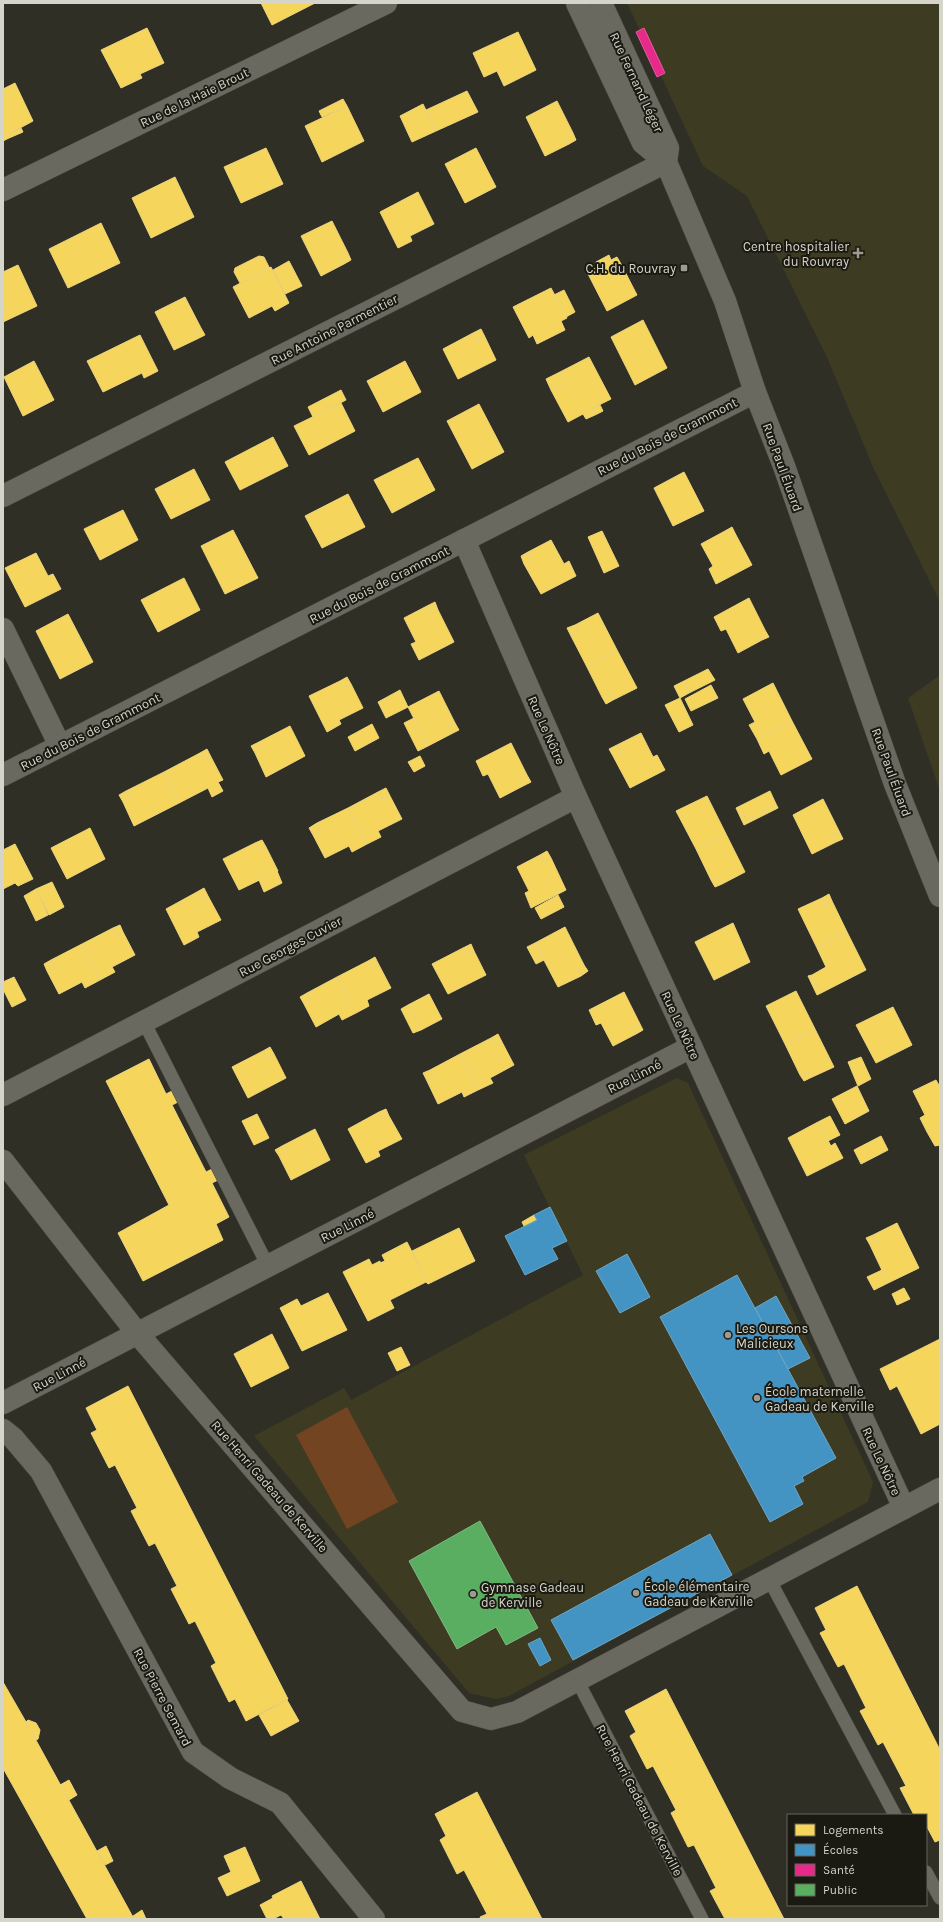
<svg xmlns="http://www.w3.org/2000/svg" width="943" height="1922" font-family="Karla,sans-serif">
<rect width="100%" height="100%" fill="#302f25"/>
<g fill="#3e3b23">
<polygon points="627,3 940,3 940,602 874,469 826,355 747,196 703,166"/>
<polygon points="940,675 940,791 908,698"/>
<polygon points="677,1078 688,1083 873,1482 868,1502 509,1696 496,1699 469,1693 254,1436 344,1388 351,1400 583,1275 524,1155"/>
</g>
<polygon fill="#734421" points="347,1407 398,1502 347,1529 296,1435"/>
<g fill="#f6d55c" stroke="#ecd57d">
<polygon points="261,3 315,3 272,25"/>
<polygon points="147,28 164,63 140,74 142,78 121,88 101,50"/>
<polygon points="518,32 536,70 504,86 497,71 484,77 473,53"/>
<polygon points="15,83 33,121 7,135 9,138 3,141 3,89"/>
<polygon points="467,91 478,112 436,131 426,110"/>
<polygon points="343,99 347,106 322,117 319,111"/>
<polygon points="557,101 573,133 565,136 569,144 545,156 526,117"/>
<polygon points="423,104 436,131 412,142 400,116"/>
<polygon points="347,106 364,141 322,162 305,126"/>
<polygon points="21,128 23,132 9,138 7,135"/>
<polygon points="573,133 576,140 569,144 565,136"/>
<polygon points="266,148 283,184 241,203 224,167"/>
<polygon points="476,148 496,187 465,203 445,164"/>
<polygon points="175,177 194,217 151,238 132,198"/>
<polygon points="418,192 434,224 410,236 412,241 398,248 380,212"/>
<polygon points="332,221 348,253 341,256 344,264 321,276 301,236"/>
<polygon points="101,223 120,263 68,288 49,249"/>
<polygon points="348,253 351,260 344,264 341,256"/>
<polygon points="609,255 611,260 598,266 596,262"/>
<polygon points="259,256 264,257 270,269 240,283 234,272 235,268"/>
<polygon points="617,257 621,264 614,267 611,260"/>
<polygon points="611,260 614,267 621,264 637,295 607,311 587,272"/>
<polygon points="289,261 302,286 285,294 273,270"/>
<polygon points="18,265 37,306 3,322 3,272"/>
<polygon points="271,267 289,303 275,311 272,306 249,318 233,287"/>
<polygon points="551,288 567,318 561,321 565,330 537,344 533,335 529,338 513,307"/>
<polygon points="564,290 575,312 566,317 554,295"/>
<polygon points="185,297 201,328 194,332 197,339 174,350 155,312"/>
<polygon points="643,320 667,368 635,385 611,337"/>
<polygon points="201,328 205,335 197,339 194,332"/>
<polygon points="481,329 485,337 477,341 473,333"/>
<polygon points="473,333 477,341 485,337 496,360 458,379 443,349"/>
<polygon points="140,335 158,371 144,378 142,373 103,392 87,361"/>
<polygon points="589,357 611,399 591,409 595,415 586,419 583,414 568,422 551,390 566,383 560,372"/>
<polygon points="34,361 54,400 23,416 4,377"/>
<polygon points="405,361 421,392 383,412 367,381"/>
<polygon points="560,372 566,383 551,390 546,379"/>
<polygon points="341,390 346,400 313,417 308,407"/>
<polygon points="341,403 355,431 309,455 294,426"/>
<polygon points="479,404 504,452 472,469 447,421"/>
<polygon points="600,405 603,411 595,415 591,409"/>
<polygon points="273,437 288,466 240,490 225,462"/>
<polygon points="418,458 435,490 392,513 374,480"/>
<polygon points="194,469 210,500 171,519 155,489"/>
<polygon points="684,472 704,511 673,526 654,488"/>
<polygon points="348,494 365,527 322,548 305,516"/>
<polygon points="123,510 138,540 100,560 84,529"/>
<polygon points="732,527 736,535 729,538 725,531"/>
<polygon points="233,530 258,578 225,594 201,546"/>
<polygon points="602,531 619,566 604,573 588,537"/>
<polygon points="725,531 729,538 736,535 752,565 716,584 709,569 713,566 701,544"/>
<polygon points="551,540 564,564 569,561 576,576 541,594 524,564 532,560 528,552"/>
<polygon points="528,552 532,560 524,564 521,556"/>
<polygon points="36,553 48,576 53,574 61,589 25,607 5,568"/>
<polygon points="184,578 200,610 158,632 141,600"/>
<polygon points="749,598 765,630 759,634 762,640 738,653 726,629 721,631 714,617"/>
<polygon points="435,602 438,610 431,614 427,606"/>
<polygon points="427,606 431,614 438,610 454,642 419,660 411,644 416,642 404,618"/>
<polygon points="598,613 617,650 587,667 571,636 578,632 575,625"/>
<polygon points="68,614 93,662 60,679 36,631"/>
<polygon points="575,625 578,632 571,636 567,628"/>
<polygon points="765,630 769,637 762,640 759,634"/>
<polygon points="617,650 637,688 613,700 609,693 602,697 587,667"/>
<polygon points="708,669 715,680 689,693 684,681"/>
<polygon points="347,677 351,684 343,688 340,681"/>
<polygon points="340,681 343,688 351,684 363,708 339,720 341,724 327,732 309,696"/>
<polygon points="684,681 689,693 680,698 674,686"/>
<polygon points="773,683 792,721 757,739 749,725 755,722 743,699"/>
<polygon points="711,685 718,698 691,711 685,699"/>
<polygon points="400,690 408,707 386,718 378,702"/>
<polygon points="439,691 455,723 448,726 451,734 428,746 408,707"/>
<polygon points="609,693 613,700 606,704 602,697"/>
<polygon points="680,698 693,725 679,732 665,705"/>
<polygon points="414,718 428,746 418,751 404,723"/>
<polygon points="792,721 812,759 781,775 769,751 764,754 757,739"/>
<polygon points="455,723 459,730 451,734 448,726"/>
<polygon points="372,724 379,738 355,751 348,737"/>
<polygon points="290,726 305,756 266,777 255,753 261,750 257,743"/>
<polygon points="641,733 653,757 657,755 665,770 630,788 613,756 621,753 617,745"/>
<polygon points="257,743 261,750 255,753 251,746"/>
<polygon points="511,743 527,775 519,778 523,786 500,798 488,774 483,776 476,761"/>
<polygon points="617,745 621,753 613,756 609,749"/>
<polygon points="207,749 211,757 204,760 200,753"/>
<polygon points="200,753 204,760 211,757 223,780 218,782 223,791 212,797 208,788 179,803 164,772"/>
<polygon points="420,756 425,766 414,772 408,762"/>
<polygon points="164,772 179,803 134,826 123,802 130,798 126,791"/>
<polygon points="527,775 531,782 523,786 519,778"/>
<polygon points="386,788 390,796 383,799 378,792"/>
<polygon points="126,791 130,798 123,802 119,795"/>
<polygon points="770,791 776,804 747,820 740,806"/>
<polygon points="378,792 383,799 390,796 402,819 378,831 381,837 367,844 348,808"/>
<polygon points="707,796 726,834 696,849 676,811"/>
<polygon points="823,799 839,831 832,834 836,842 812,854 793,815"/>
<polygon points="776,804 778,808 748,823 747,820"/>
<polygon points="740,806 748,823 744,825 736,808"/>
<polygon points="348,808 367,844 352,852 349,846 325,858 313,835 320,831 317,823"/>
<polygon points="317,823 320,831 313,835 309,828"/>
<polygon points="90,828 105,859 67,879 51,848"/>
<polygon points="839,831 843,839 836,842 832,834"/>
<polygon points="726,834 745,872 722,884 718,877 711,880 696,849"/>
<polygon points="262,840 266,847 258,850 255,843"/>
<polygon points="255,843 258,850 266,847 278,871 239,890 223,859"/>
<polygon points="15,844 33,879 18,886 15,883 3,889 3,850"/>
<polygon points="547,851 551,858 544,862 540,855"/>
<polygon points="540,855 544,862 551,858 566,890 531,908 525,893 529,891 517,867"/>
<polygon points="277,871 282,883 264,892 259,880"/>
<polygon points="718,877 722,884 715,887 711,880"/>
<polygon points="52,882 64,907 49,915 36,889"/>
<polygon points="204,888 208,896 201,900 197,892"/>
<polygon points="36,889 48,915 36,921 24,896"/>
<polygon points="197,892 201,900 208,896 221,920 197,932 199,937 184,945 166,909"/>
<polygon points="829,894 832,901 825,905 822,898"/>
<polygon points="558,895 564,907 541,919 535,908"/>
<polygon points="822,898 825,905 832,901 847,932 817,948 798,909"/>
<polygon points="733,923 750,962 714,980 695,942"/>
<polygon points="120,925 123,932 117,936 113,928"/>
<polygon points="565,927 584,965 578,969 581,976 558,987 535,943"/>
<polygon points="113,928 117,936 123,932 135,955 112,967 115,972 100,980 82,944"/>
<polygon points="847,932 866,970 821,993 812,975 826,967 817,948"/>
<polygon points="535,943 544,960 536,964 527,947"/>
<polygon points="82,944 100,980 85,988 82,982 59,994 47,971 55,967 51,960"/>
<polygon points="471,944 474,951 467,954 463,948"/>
<polygon points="463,948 467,954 474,951 486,975 448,994 432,964"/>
<polygon points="375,957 379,965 372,968 368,961"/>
<polygon points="51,960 55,967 47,971 44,964"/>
<polygon points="368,961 372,968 379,965 391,988 367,1000 369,1006 356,1013 337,977"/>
<polygon points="584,965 588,971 581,976 578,969"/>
<polygon points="812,975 821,993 817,995 808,976"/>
<polygon points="14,977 26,1000 12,1007 3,989 3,982"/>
<polygon points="337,977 356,1013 342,1020 339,1014 316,1027 304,1004 311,1000 307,993"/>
<polygon points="796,991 815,1029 785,1044 766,1006"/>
<polygon points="624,992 640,1024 633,1027 636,1034 613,1046 601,1023 596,1025 589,1010"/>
<polygon points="307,993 311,1000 304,1004 300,997"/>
<polygon points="429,994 442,1019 421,1030 408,1005"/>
<polygon points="408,1005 421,1030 413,1033 401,1009"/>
<polygon points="893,1007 912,1045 876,1063 856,1025"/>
<polygon points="640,1024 643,1030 636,1034 633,1027"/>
<polygon points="815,1029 834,1067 810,1078 808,1072 800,1075 785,1044"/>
<polygon points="498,1034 502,1042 494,1045 491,1038"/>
<polygon points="491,1038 494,1045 502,1042 514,1065 490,1078 493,1083 478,1090 460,1054"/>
<polygon points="270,1047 274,1054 267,1058 263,1051"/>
<polygon points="263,1051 267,1058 274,1054 286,1078 248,1098 232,1067"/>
<polygon points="460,1054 478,1090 464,1097 462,1092 438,1104 427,1081 434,1077 430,1070"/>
<polygon points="861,1057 871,1079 858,1086 848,1062"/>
<polygon points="149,1059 166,1094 172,1091 178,1102 172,1105 206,1172 212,1169 218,1180 212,1183 229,1217 216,1224 223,1240 143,1281 118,1233 169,1205 106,1081"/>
<polygon points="430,1070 434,1077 427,1081 423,1073"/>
<polygon points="808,1072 810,1078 804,1081 800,1075"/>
<polygon points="936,1080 940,1087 940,1126 927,1132 920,1118 925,1115 913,1091"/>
<polygon points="857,1086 869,1111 845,1124 832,1099"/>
<polygon points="386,1109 389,1116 383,1119 379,1112"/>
<polygon points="379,1112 383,1119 389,1116 402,1139 378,1151 380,1156 366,1163 348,1129"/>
<polygon points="257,1114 269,1138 254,1145 242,1121"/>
<polygon points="830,1116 840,1135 828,1141 818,1122"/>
<polygon points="818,1122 831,1146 835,1143 843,1158 807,1176 788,1138"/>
<polygon points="940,1126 940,1145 935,1146 927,1132"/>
<polygon points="315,1129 330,1160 291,1180 279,1156 285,1152 282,1146"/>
<polygon points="881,1136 888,1150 861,1164 854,1150"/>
<polygon points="282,1146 285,1152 279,1156 275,1150"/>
<polygon points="534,1215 537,1220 524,1226 522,1222"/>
<polygon points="897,1223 919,1268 888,1283 870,1245 877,1242 873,1235"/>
<polygon points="459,1228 475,1261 428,1284 412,1251"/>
<polygon points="873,1235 877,1242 870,1245 866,1238"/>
<polygon points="407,1242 428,1284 426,1282 390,1300 394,1308 368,1321 343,1272 369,1259 372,1265 380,1261 380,1263 385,1261 382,1255"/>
<polygon points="882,1270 888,1283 874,1290 867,1277"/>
<polygon points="904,1288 910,1299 897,1305 892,1294"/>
<polygon points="328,1293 347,1330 302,1351 280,1308 297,1299 301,1306"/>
<polygon points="272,1334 289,1368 251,1387 234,1354"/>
<polygon points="940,1339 940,1424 921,1434 897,1386 890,1390 880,1369"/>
<polygon points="401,1347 410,1365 397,1371 388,1353"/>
<polygon points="128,1386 288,1699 246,1721 235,1699 229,1702 211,1666 216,1663 195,1621 189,1624 171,1589 177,1586 155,1543 149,1546 131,1511 137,1508 115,1465 109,1468 91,1433 97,1430 86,1408"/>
<polygon points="857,1586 940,1750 940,1840 935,1842 926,1825 926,1815 914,1815 900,1788 906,1786 883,1742 878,1745 860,1711 866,1708 844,1664 838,1667 820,1633 826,1630 815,1608"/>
<polygon points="3,1682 26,1722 134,1919 87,1919 3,1768"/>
<polygon points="666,1689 784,1919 725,1919 710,1891 716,1888 694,1845 688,1847 671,1813 676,1810 653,1766 647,1769 630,1736 636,1732 625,1711"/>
<polygon points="287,1700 299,1721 271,1736 259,1715"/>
<polygon points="28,1720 36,1723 40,1730 38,1739 36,1740 26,1722"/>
<polygon points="69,1780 77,1795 69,1800 60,1785"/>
<polygon points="477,1792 542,1919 481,1919 480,1917 487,1914 464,1870 457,1874 440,1840 446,1836 435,1814"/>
<polygon points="106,1846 113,1861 105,1865 97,1851"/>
<polygon points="245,1847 260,1881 227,1896 218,1878 231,1872 224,1856"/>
<polygon points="301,1881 320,1919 284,1919 281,1915 273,1919 267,1919 260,1905 273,1898 272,1896"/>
<polygon points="142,1910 146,1919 134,1919 133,1916"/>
</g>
<g fill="#4393c3" stroke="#6fa7c5">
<polygon points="550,1207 567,1241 552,1248 558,1259 525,1275 505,1236 537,1220 534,1215"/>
<polygon points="627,1254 650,1297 620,1313 596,1271"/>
<polygon points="737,1275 836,1458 802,1477 804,1481 794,1486 803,1504 770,1522 660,1317"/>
<polygon points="776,1296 810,1358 788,1369 755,1308"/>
<polygon points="710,1534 732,1575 573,1660 551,1620"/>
<polygon points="540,1638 551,1660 540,1666 528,1644"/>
</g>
<polygon fill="#e7298a" stroke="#e25d9d" points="644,28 665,73 657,77 636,32"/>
<polygon fill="#5aae61" stroke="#7fba80" points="480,1521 538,1628 506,1645 496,1627 457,1649 409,1561"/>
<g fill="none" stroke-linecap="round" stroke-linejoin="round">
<defs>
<g id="lane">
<polyline points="144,1022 268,1266"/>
<polyline points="769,1579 895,1815"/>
<polyline points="577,1680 702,1919"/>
<polyline points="926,1872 940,1898"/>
</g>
<g id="street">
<polyline points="577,3 643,143 666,162 725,301 755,392 784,466 895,784 940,896"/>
<polyline points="601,3 668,148 666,162"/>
<polyline points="3,190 386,3"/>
<polyline points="3,496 666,162"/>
<polyline points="464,540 576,797 904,1508"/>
<polyline points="3,629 60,746"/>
<polyline points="3,775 755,392"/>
<polyline points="3,1095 576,797"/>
<polyline points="3,1161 137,1333 462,1711 491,1719 517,1712 940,1489"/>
<polyline points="3,1403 691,1047"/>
<polyline points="3,1430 13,1438 41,1471 193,1752 230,1778 280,1803 374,1919"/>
</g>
</defs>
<use href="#lane" stroke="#4c4c43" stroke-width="14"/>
<use href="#street" stroke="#4c4c43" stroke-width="23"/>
<use href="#lane" stroke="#6a6960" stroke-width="13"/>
<use href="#street" stroke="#6a6960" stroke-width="22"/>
</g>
<g fill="#9c9b90" stroke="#1b1a12" stroke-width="1.5">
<path d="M856 247h4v4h4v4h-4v4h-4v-4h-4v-4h4z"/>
<rect x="680" y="264" width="8" height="8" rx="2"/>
<circle cx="728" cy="1335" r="4"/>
<circle cx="757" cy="1398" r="4"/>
<circle cx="636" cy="1593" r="4"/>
<circle cx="473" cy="1594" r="4"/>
</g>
<g text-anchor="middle" stroke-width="4" stroke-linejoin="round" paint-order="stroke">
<g font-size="13" fill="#d6d5c9" stroke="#1b1a12">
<text transform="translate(637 82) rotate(65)" y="5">Rue Fernand Léger</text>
<text transform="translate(194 97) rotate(-26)" y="5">Rue de la Haie Brout</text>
<text transform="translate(334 329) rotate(-27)" y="5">Rue Antoine Parmentier</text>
<text transform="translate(667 436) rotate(-27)" y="5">Rue du Bois de Grammont</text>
<text transform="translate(783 467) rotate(70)" y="5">Rue Paul Éluard</text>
<text transform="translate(379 584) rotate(-27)" y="5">Rue du Bois de Grammont</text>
<text transform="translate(547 730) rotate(66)" y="5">Rue Le Nôtre</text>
<text transform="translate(90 731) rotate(-27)" y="5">Rue du Bois de Grammont</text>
<text transform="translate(892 772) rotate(70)" y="5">Rue Paul Éluard</text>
<text transform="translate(290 946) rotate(-28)" y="5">Rue Georges Cuvier</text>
<text transform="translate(681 1025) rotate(65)" y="5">Rue Le Nôtre</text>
<text transform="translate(634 1076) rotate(-27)" y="5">Rue Linné</text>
<text transform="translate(347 1225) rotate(-27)" y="5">Rue Linné</text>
<text transform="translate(59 1374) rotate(-28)" y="5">Rue Linné</text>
<text transform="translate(882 1461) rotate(65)" y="5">Rue Le Nôtre</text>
<text transform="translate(270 1486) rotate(49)" y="5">Rue Henri Gadeau de Kerville</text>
<text transform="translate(163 1697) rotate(62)" y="5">Rue Pierre Semard</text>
<text transform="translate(640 1800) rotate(62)" y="5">Rue Henri Gadeau de Kerville</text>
</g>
<g font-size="13" fill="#d6d5c9" stroke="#1b1a12" text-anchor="start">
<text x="849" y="251" text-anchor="end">Centre hospitalier<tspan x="849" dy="15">du Rouvray</tspan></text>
<text x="676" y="273" text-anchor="end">C.H. du Rouvray</text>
<text x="736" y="1333">Les Oursons<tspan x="736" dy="15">Malicieux</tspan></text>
<text x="765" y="1396">École maternelle<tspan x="765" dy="15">Gadeau de Kerville</tspan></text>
<text x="644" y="1591">École élémentaire<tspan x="644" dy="15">Gadeau de Kerville</tspan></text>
<text x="481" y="1592">Gymnase Gadeau<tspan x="481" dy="15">de Kerville</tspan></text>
</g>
</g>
<rect width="943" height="1922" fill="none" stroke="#d6d5c9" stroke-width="8"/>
<rect x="787" y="1814" width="140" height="92" fill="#1b1a12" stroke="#66655b"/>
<rect x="795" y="1824" width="20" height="12" fill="#f6d55c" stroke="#66655b"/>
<text x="823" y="1834" font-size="12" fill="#d6d5c9">Logements</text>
<rect x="795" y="1844" width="20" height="12" fill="#4393c3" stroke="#66655b"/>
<text x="823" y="1854" font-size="12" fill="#d6d5c9">Écoles</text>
<rect x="795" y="1864" width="20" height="12" fill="#e7298a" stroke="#66655b"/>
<text x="823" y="1874" font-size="12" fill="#d6d5c9">Santé</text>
<rect x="795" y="1884" width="20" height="12" fill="#5aae61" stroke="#66655b"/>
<text x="823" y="1894" font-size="12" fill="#d6d5c9">Public</text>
</svg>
